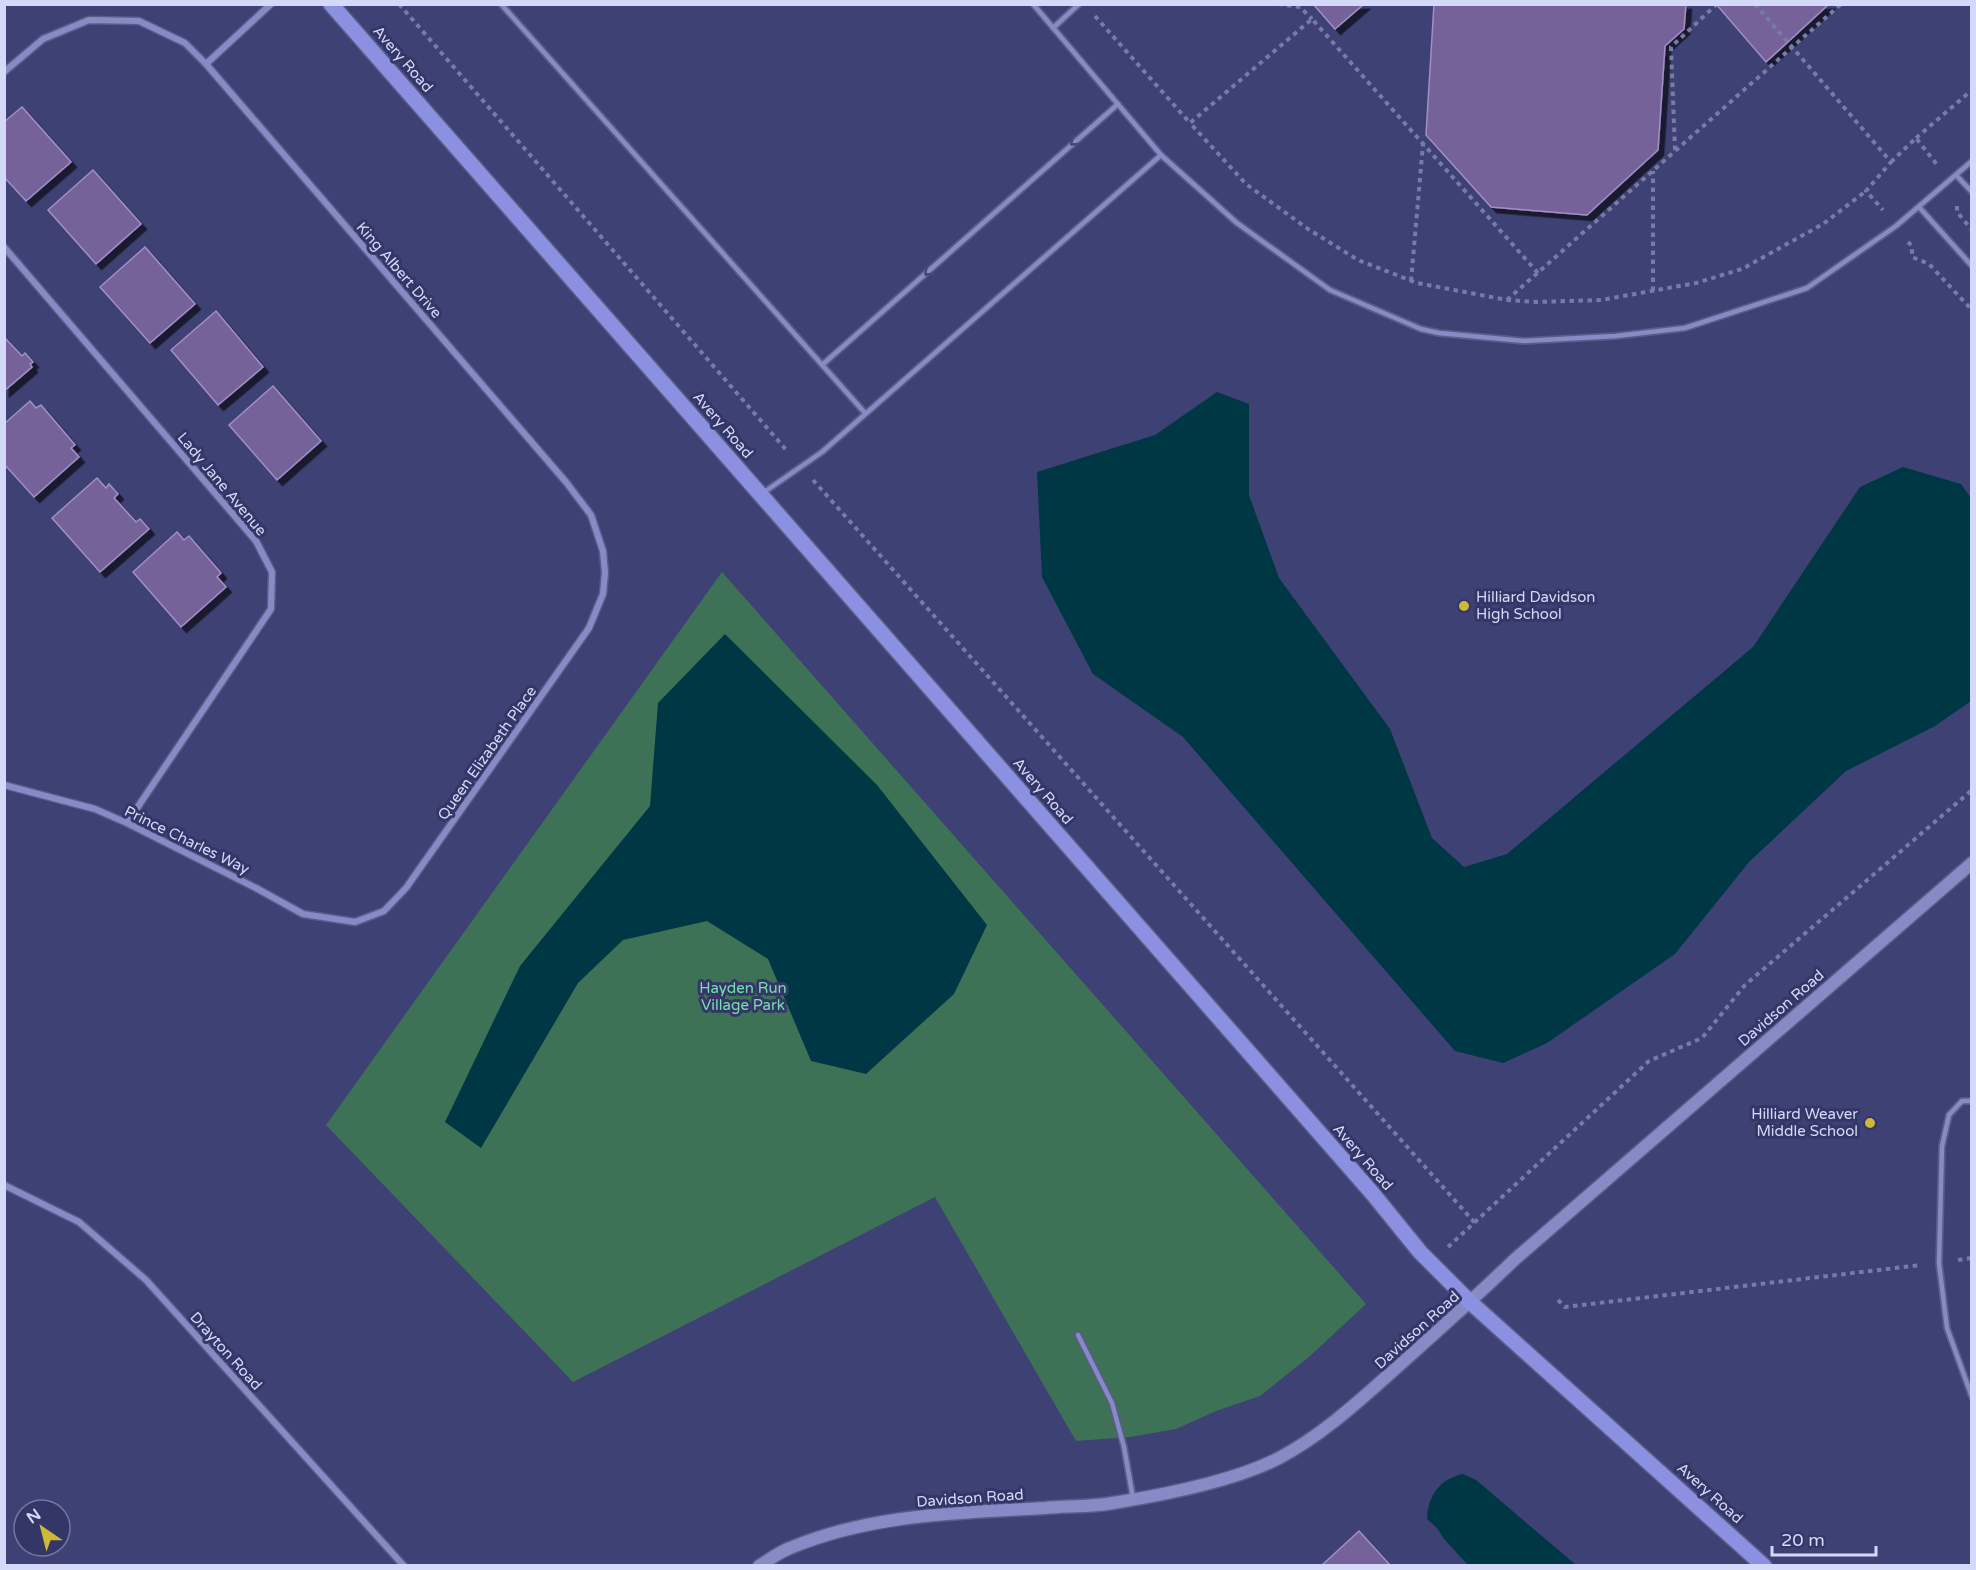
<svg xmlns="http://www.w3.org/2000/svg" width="1976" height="1570" font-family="'Varela Round',sans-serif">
<defs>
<filter id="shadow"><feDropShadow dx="5.5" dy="5.5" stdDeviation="0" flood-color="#0009"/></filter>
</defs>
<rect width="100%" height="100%" fill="#3e4174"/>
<polygon fill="#3d7257" points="722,572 1366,1304 1310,1356 1260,1396 1216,1411 1176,1429 1130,1437 1076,1441 935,1197 573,1382 326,1125"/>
<g fill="#003744">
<polygon points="1217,392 1249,404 1249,495 1279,578 1390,729 1432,838 1464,867 1507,854 1753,647 1860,487 1903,467 1961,484 1971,498 1971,701 1935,726 1846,771 1749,862 1675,954 1547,1043 1503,1063 1455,1051 1183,737 1093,674 1042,577 1037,472 1155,435"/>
<polygon points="725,634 877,785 987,925 954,994 866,1074 811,1061 768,959 707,921 623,940 578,983 481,1148 445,1122 520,966 650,806 658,703"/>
<path d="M1463 1474 1476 1480 1576 1565H1468L1444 1539 1437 1528 1427 1519C1428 1495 1440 1479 1463 1474Z"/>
</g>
<g fill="#756299" stroke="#a28ec8" stroke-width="1.5" filter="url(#shadow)">
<polygon points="1313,4 1364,4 1335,29"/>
<polygon points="1434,4 1686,4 1684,29 1665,46 1658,150 1587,215 1491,207 1426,135"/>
<polygon points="1716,4 1829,4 1766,62"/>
<polygon points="22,107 71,162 26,201 4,177 4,122"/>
<polygon points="93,170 141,224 96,264 48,210"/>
<polygon points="145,247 195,304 150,343 100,287"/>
<polygon points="216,311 263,367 218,405 171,350"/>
<polygon points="4,337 22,356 25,353 33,362 30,364 32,367 4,391"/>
<polygon points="273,386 321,441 277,480 229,425"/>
<polygon points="30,401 36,408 41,405 75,445 71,448 79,457 34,497 4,464 4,424"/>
<polygon points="97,478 106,488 109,484 118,494 114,498 136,522 140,519 149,529 100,572 52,518"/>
<polygon points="177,532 184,540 189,536 221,573 217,577 226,587 181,627 133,572"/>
<polygon points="1359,1531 1391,1566 1321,1566"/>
</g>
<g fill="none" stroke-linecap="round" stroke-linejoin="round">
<defs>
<g id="lane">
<polyline points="501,4 865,413"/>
<polyline points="1033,4 1161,155 1237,223 1330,290 1421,329 1439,333 1524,341 1616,336 1685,328 1807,288 1896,226 1972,161"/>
<polyline points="1053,28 1079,4"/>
<polyline points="1956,175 1972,192"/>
<polyline points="1919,207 1972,266"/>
<polyline points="822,365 1118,104"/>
<polyline points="763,493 822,452 1161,155"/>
<polyline points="1972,1101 1962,1101 1949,1115 1942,1146 1939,1263 1947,1328 1972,1397"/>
<polyline points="1078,1335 1112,1403 1124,1447 1133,1498"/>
</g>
<g id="street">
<polyline points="206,64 271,4"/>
<polyline points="4,72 43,39 89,20 139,21 185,43 206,64 566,482 591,515 603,551 605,573 603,594 589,628 406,888 384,911 355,922 303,914 256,888 127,823 95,809 4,785"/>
<polyline points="4,247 256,541 272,572 271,609 127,823"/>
<polyline points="4,1185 79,1222 146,1280 404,1566"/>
</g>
<path id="secondary" d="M759 1566C769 1560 779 1552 790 1548 871 1514 959 1513 1045 1508 1067 1506 1090 1507 1113 1503 1163 1495 1233 1482 1279 1458 1321 1436 1358 1402 1394 1370 1434 1334 1475 1298 1514 1260L1972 863"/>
<polyline id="primary" points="331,4 1373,1194 1420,1252 1470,1302 1764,1566"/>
</defs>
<use href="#lane" stroke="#5a5c88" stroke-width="8"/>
<use href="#street" stroke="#5a5c88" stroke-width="9"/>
<use href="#secondary" stroke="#5a5c88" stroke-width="15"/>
<use href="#primary" stroke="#5a5c88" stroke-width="18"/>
<g stroke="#787ba7" stroke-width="4" stroke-dasharray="4.5 4.5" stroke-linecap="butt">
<polyline points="399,4 788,452"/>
<polyline points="1278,4 1300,7 1312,19"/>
<polyline points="1755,4 1891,162 1866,191 1883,210"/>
<polyline points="1095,16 1190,123"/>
<polyline points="1916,138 1972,90"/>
<polyline points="1675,150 1671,47 1717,4"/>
<polyline points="1891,162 1916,138 1938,166"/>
<polyline points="1957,206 1957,212 1972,230"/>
<polyline points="1908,242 1912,246 1912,257 1929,264 1972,310"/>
<polyline points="1538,273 1312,19 1190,123 1246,184 1308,229 1358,260 1417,283 1507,300 1536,302 1601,300 1696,283 1742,269 1823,224 1866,191"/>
<polyline points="1411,281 1423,144"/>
<polyline points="1653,291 1653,171"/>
<polyline points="1507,300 1841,4"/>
<polyline points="813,480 1475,1223"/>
<polyline points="1448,1247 1649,1061 1702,1038 1745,985 1972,790"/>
<polyline points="1958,1260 1972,1258"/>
<polyline points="1558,1300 1565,1307 1921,1265"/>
</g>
<use href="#lane" stroke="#868bc5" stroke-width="4.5"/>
<use href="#street" stroke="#868bc5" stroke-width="6"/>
<use href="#secondary" stroke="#868bc5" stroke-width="12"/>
<use href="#primary" stroke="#8b90e1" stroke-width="15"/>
</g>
<defs><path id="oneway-chevron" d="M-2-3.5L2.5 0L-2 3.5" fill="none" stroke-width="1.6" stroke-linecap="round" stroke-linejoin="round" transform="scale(1.5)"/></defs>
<g stroke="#44477b">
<use href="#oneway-chevron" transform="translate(1074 142) rotate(139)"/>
<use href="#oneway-chevron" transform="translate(928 272) rotate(139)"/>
</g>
<g fill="#cdb938" stroke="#343668" stroke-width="2">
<circle cx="1464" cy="606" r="6"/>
<circle cx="1870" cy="1123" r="6"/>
</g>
<g text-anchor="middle" stroke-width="6" stroke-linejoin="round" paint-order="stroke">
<g font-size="15" fill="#d5d9f9" stroke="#343668">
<text transform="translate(403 59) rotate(49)" y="5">Avery Road</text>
<text transform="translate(399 270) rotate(49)" y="5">King Albert Drive</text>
<text transform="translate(723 425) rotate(49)" y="5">Avery Road</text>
<text transform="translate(222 484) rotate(50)" y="5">Lady Jane Avenue</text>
<text transform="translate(487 753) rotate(-55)" y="5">Queen Elizabeth Place</text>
<text transform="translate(1043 791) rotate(49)" y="5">Avery Road</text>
<text transform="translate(187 840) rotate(26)" y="5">Prince Charles Way</text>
<text transform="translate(1781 1008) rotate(-41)" y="5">Davidson Road</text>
<text transform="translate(1363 1157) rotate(49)" y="5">Avery Road</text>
<text transform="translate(1417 1330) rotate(-42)" y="5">Davidson Road</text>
<text transform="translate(226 1351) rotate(48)" y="5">Drayton Road</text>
<text transform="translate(1710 1493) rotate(42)" y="5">Avery Road</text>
<text transform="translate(970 1498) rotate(-4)" y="5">Davidson Road</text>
</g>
<g font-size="15" fill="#d5d9f9" stroke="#343668" text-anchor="start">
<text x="1476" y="602">Hilliard Davidson<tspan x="1476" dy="17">High School</tspan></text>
<text x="1858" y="1119" text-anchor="end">Hilliard Weaver<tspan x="1858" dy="17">Middle School</tspan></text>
</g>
<g font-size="15" fill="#76e0aa" stroke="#343668">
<text x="743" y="993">Hayden Run<tspan x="743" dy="17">Village Park</tspan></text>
</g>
</g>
<rect width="1976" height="1570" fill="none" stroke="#d5d9f9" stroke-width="12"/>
<g transform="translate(42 1528) rotate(325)"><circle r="28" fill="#343668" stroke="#7477a2" stroke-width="1.5"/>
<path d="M0-4.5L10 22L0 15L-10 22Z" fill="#cdb938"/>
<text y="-9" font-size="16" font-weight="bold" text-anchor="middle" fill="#d5d9f9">N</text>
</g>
<path d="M1772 1546v9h104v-9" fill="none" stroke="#d5d9f9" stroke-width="3"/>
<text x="1781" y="1546" font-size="18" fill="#d5d9f9" stroke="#343668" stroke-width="4.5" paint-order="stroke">20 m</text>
</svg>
